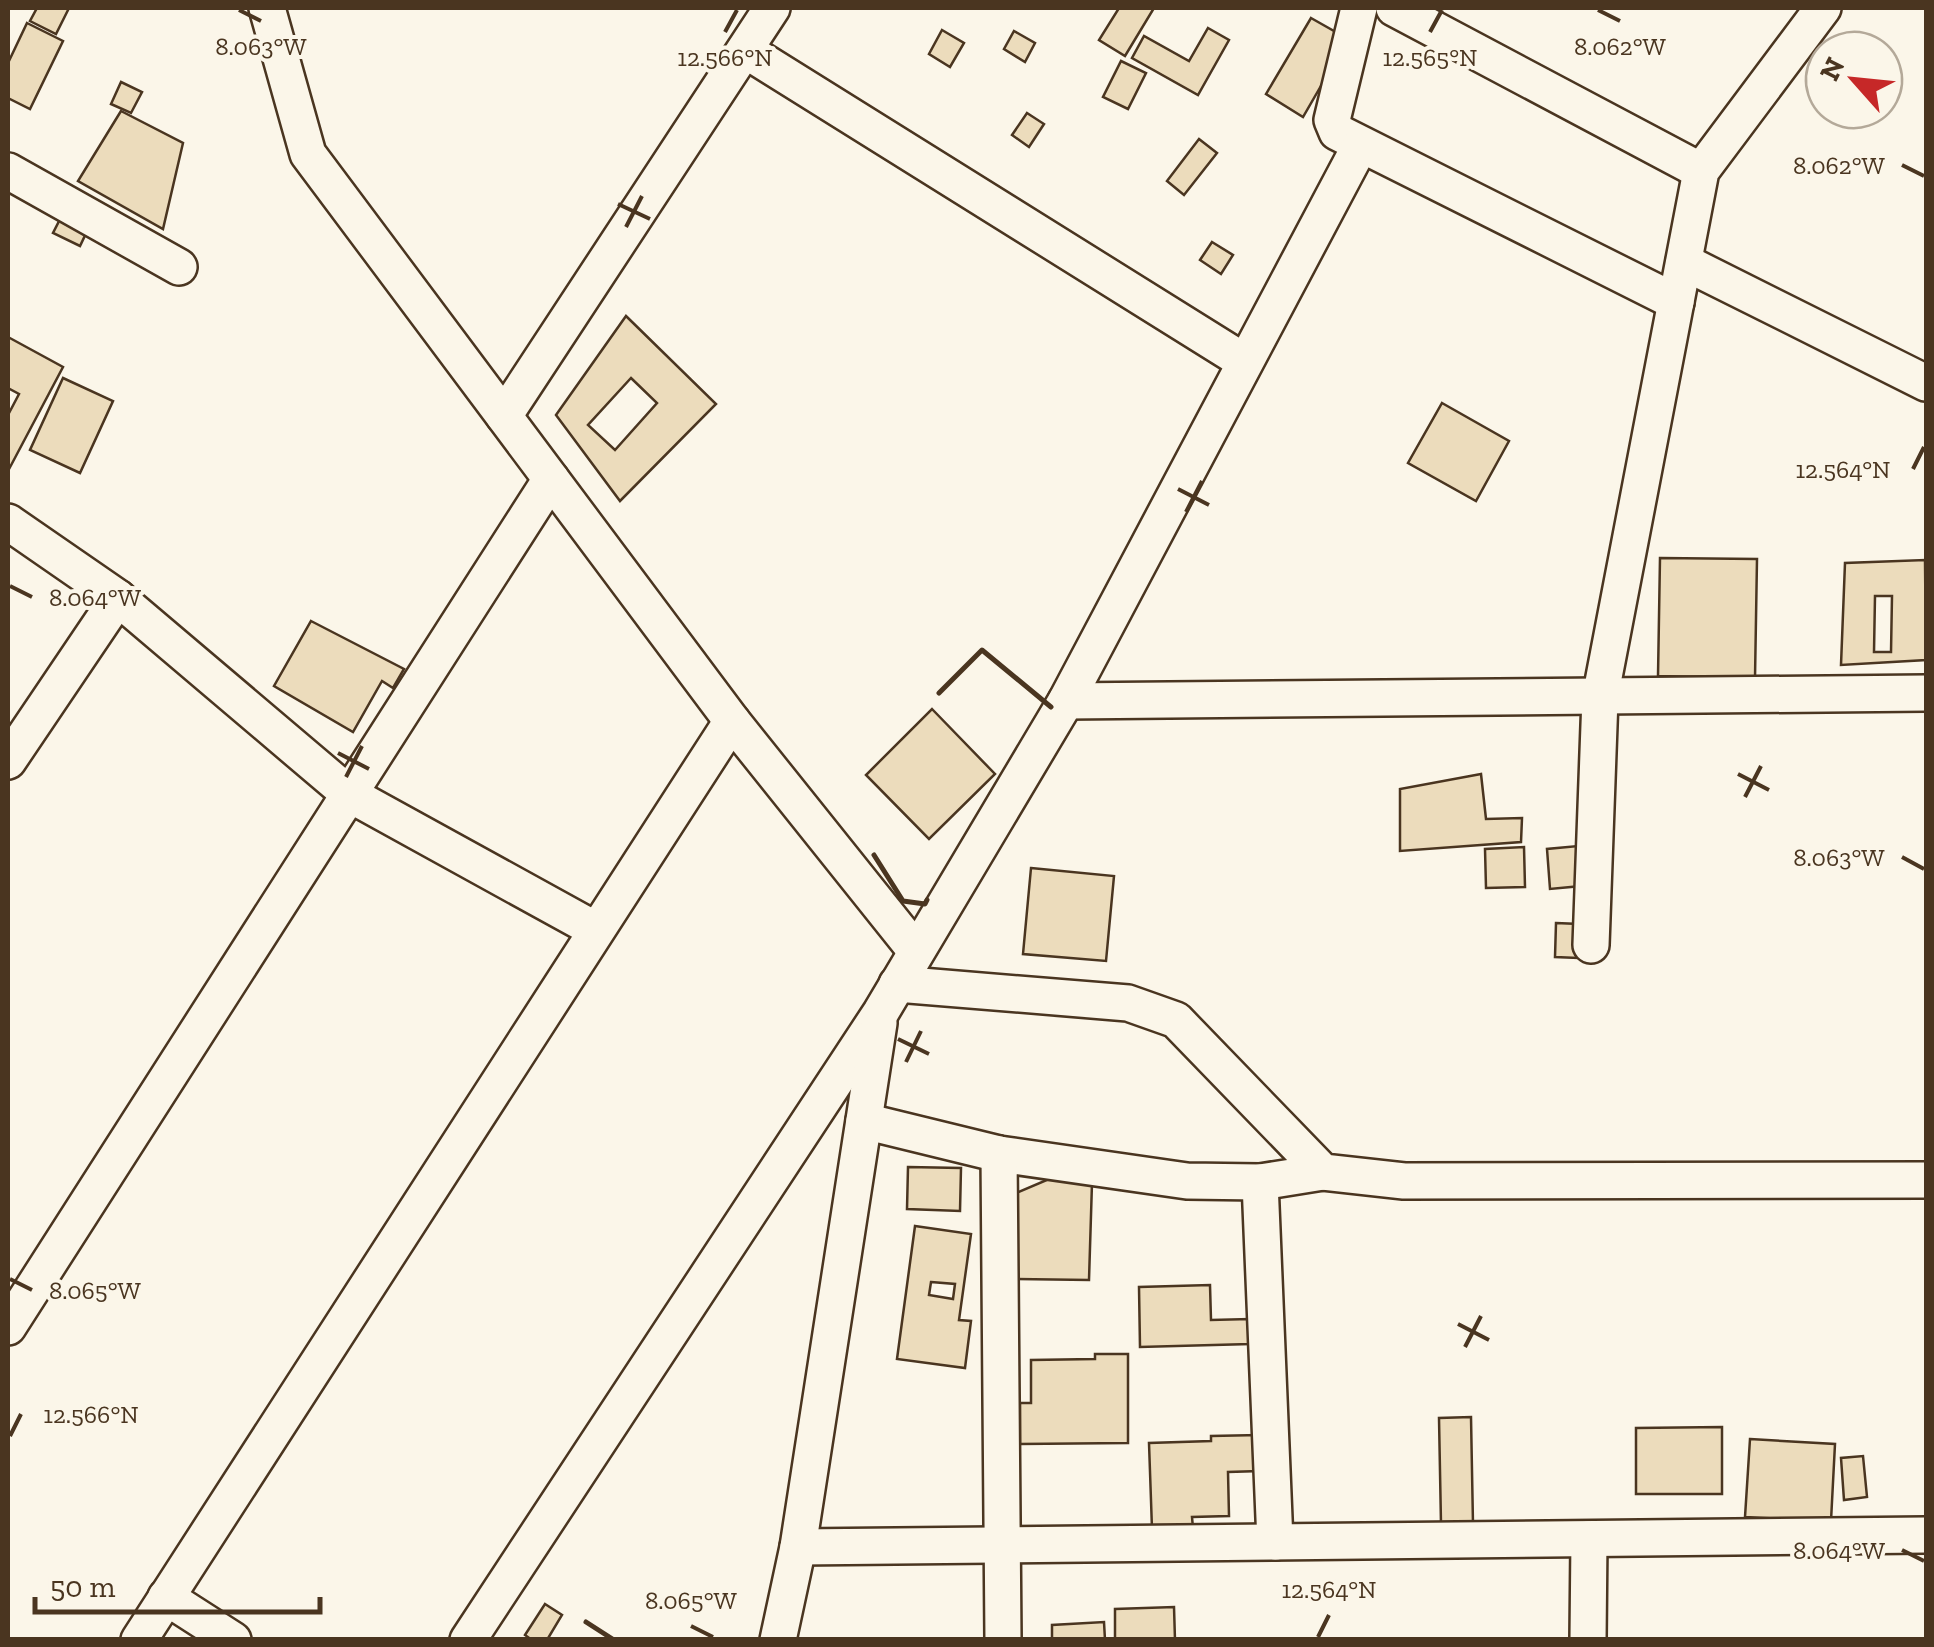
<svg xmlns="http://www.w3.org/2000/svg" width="1934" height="1647" font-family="'Zilla Slab',serif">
<rect width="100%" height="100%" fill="#fbf6e9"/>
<g fill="#ecdcbc" stroke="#4a3520" stroke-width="2.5" fill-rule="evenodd">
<polygon points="37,8 69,8 56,34 30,21"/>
<polygon points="1119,8 1154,8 1125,56 1099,40"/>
<polygon points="1311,18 1348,39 1303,117 1266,94"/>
<polygon points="27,23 63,41 30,109 8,98 8,63"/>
<polygon points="1208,28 1229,40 1198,95 1132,58 1144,36 1189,61"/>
<polygon points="942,30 964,43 950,67 929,54"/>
<polygon points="1014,31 1035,43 1025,62 1004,49"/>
<polygon points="1121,61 1146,73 1128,109 1103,97"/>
<polygon points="121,82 142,92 131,113 111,104"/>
<polygon points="121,111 183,143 163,229 78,181"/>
<polygon points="1027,113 1044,124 1029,147 1012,135"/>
<polygon points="1199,139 1217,153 1184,195 1167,181"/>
<polygon points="73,194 99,206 80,246 53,233"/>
<polygon points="1212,242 1233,255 1221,274 1200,260"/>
<path d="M626 316 716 404 620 501 556 415ZM631 378 657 403 615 450 588 425Z"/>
<polygon points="8,337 63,367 8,471 8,415 19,394 8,388"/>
<polygon points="63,378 113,401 80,473 30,450"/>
<polygon points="1442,403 1509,441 1476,501 1408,463"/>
<polygon points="1660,558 1757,559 1755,678 1658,676"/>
<path d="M1925 560 1926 660 1841 665 1845 563ZM1875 596H1892L1891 652H1874Z"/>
<polygon points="311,621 404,669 393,688 382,681 353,732 274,686"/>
<polygon points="932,709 995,774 929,839 866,775"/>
<polygon points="1481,774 1486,819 1522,818 1521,842 1400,851 1400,789"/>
<polygon points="1578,846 1581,886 1550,889 1547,849"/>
<polygon points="1524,847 1525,887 1486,888 1485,849"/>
<polygon points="1031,868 1114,876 1106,961 1023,954"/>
<polygon points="1556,923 1579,924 1578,958 1555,957"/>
<polygon points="908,1167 961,1168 960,1211 907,1209"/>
<polygon points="1049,1179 1092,1183 1089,1280 1013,1279 1016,1193"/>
<path d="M915 1226 971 1234 959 1320 971 1321 965 1368 897 1359ZM931 1282 955 1284 953 1299 929 1295Z"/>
<polygon points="1210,1285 1211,1320 1250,1319 1250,1344 1140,1347 1139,1287"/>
<polygon points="1095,1354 1128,1354 1128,1443 1020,1444 1020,1403 1031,1403 1031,1360 1095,1359"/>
<polygon points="1471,1417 1473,1524 1441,1524 1439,1418"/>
<polygon points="1722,1427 1722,1494 1636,1494 1636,1428"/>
<polygon points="1259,1435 1260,1471 1228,1472 1229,1516 1192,1517 1193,1528 1152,1529 1149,1443 1211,1441 1211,1436"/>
<polygon points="1750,1439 1835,1444 1831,1521 1745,1517"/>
<polygon points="1863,1456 1867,1497 1844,1500 1841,1458"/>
<polygon points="545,1604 562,1615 547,1640 532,1640 525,1635"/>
<polygon points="1174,1607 1175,1640 1115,1640 1115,1609"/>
<polygon points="1104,1622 1105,1640 1052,1640 1052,1625"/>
</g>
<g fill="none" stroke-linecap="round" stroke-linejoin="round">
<defs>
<g id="street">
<polyline points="267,8 308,154 732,721 916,951"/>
<polyline points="1359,8 1332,120 1337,132 1676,302"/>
<polyline points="1394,8 1701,171"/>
<polyline points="745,50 1245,362"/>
<polyline points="8,171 179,267"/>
<polyline points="1684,262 1926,383"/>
<polyline points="504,416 772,8"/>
<polyline points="8,522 118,598 349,794 596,930"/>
<polyline points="1066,701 1926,693"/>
<polyline points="8,761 118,598"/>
<polyline points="1591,945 1600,698 1701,171 1823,8"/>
<polyline points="897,984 1128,1003 1176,1020 1323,1172 1404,1181 1926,1180"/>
<polyline points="864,1121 999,1154 1187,1181 1260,1182 1323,1172"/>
<polyline points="999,1154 1003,1640"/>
<polyline points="1260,1182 1275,1542"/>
<polyline points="8,1327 551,479"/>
<polyline points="798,1547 1926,1535"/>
<polyline points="166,1597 233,1640"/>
<polyline points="139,1640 732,721"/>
<polyline points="468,1640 881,1012 1066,701 1360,146"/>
<polyline points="778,1640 798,1547 879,1023"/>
<polyline points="1588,1640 1589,1539"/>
</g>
</defs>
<use href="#street" stroke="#4a3520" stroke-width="40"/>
<use href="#street" stroke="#fbf6e9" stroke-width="35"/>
<g stroke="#4a3520" stroke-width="5">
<polyline points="939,693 982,650 1051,707"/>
<polyline points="874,855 903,901 925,904 927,900"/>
<polyline points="586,1622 614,1640"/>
</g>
</g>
<path fill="none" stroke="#4a3520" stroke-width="4" d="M239 10 261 21M1598 10 1620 21M725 32 737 10M1430 32 1442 10M1902 165 1924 176M618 204 650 219M626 227 642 196M1913 469 1924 447M1178 489 1209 505M1186 512 1202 481M10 586 32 597M338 753 369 769M1738 774 1769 790M346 777 362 746M1745 797 1761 766M1902 857 1924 869M898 1039 929 1054M906 1062 921 1031M10 1279 32 1290M1458 1324 1489 1340M1465 1347 1481 1316M10 1436 21 1414M1902 1550 1924 1561M691 1626 713 1637M1318 1637 1329 1615"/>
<g font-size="25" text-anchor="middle" fill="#4a3520" stroke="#fbf6e9" stroke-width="8" stroke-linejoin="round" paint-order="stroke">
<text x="261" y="55">8.063°W</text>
<text x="1620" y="55">8.062°W</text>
<text x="725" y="66">12.566°N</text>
<text x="1430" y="66">12.565°N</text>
<text x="1839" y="174">8.062°W</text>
<text x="1843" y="478">12.564°N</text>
<text x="95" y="606">8.064°W</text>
<text x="1839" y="866">8.063°W</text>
<text x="95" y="1299">8.065°W</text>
<text x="91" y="1423">12.566°N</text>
<text x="1839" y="1559">8.064°W</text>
<text x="1329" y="1598">12.564°N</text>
<text x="691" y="1609">8.065°W</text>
</g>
<rect width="1934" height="1647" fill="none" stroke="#4a3520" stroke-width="20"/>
<g transform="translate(1854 80) rotate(297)"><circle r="48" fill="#fbf6e9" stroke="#b4a999" stroke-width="2.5"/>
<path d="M0-8L18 38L0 25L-18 38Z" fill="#c62828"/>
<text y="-15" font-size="28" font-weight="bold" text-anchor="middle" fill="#4a3520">N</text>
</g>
<path d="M35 1597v15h285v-15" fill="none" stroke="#4a3520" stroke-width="5"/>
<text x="50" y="1597" font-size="30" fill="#4a3520" stroke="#fbf6e9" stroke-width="8" paint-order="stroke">50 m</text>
</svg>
